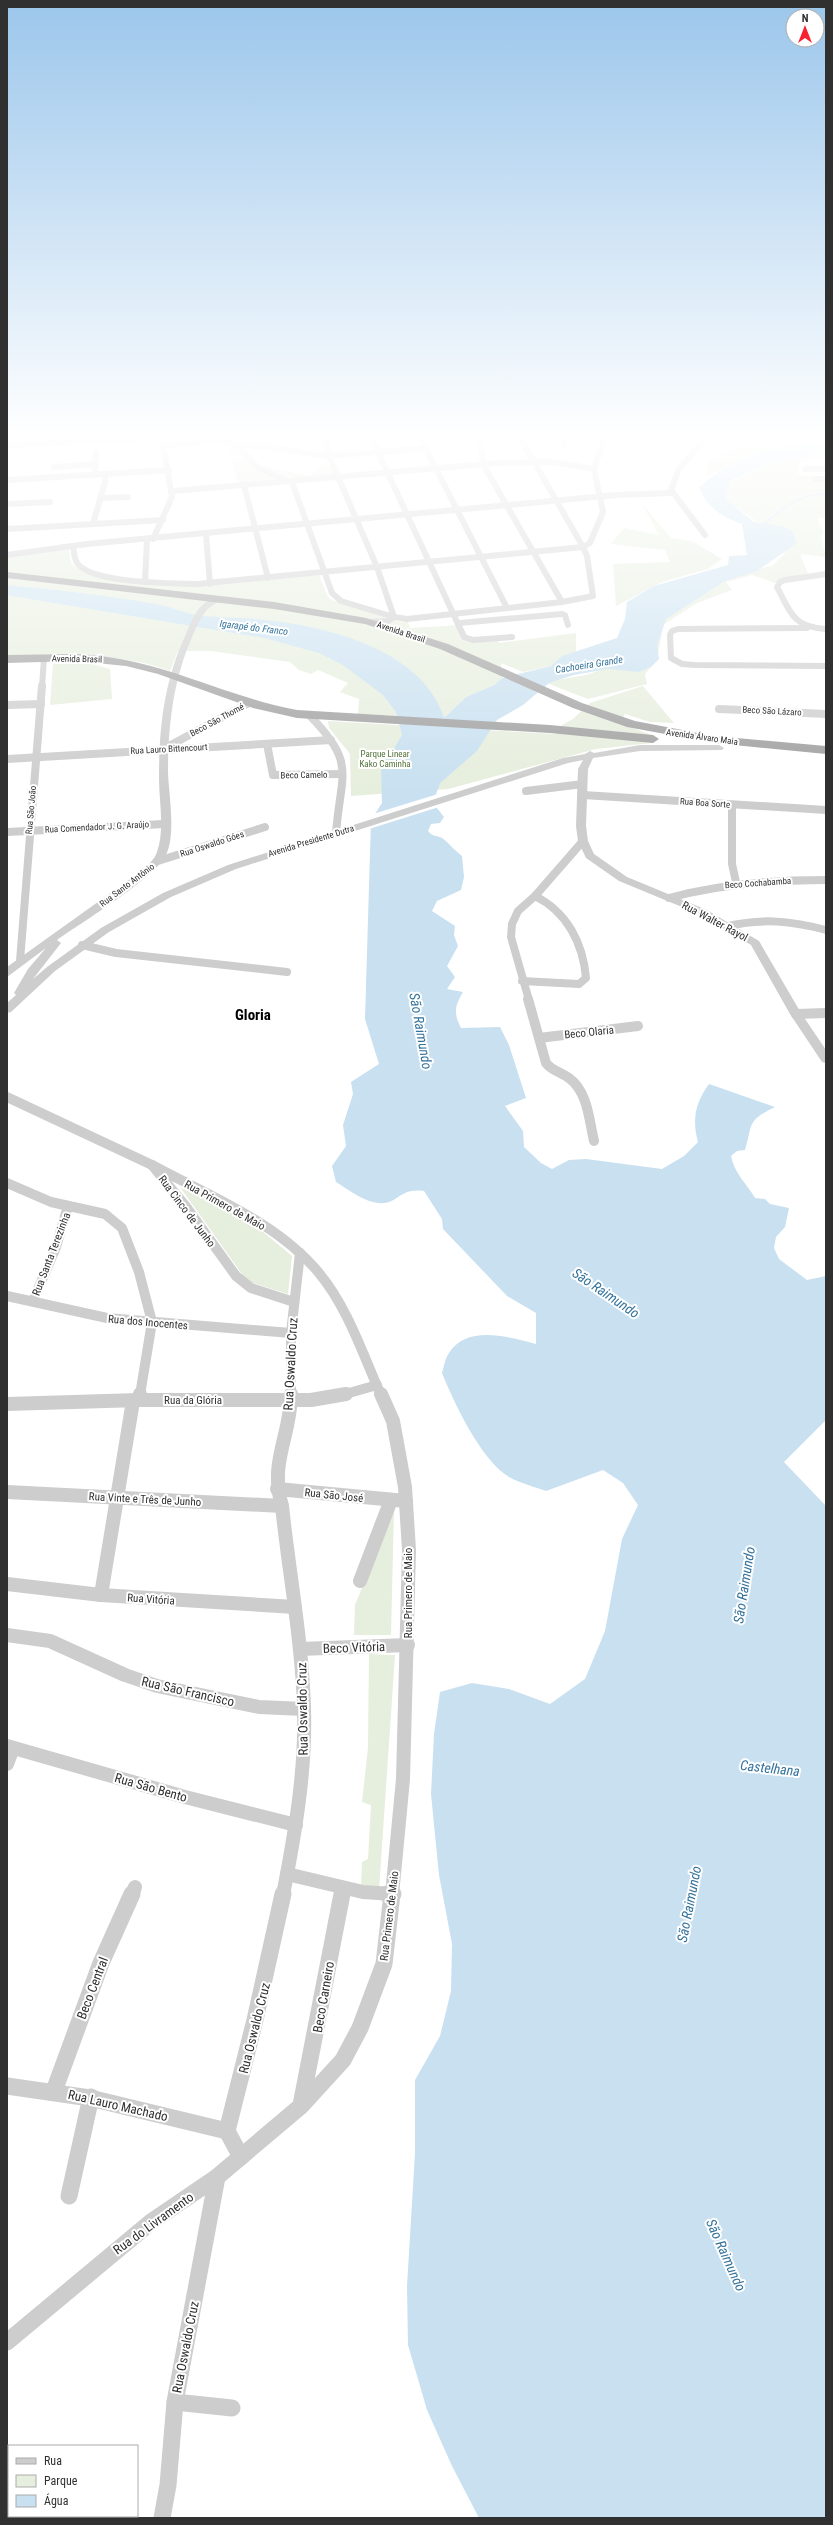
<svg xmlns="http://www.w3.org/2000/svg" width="833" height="2525" font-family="'Roboto Condensed',sans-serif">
<rect width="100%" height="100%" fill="#fff"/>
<g fill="#e6eedd">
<polygon points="225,439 236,446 257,472 275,479 238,483"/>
<polygon points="739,439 787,439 785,441 791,445 752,454 706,477 707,465 710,461 747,443"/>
<path d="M826 453V458H811L798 464 799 475 811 476 815 481H826V518H817L823 532 821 537 826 557 800 554 808 573 775 583 752 575 726 582 732 590 697 603 663 625 657 660 645 674 647 684 588 699 544 682 586 675 630 660 638 621 722 576 772 566 785 553 782 526 757 522 726 499 730 482C765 465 787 457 826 453Z"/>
<path d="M326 461 335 476C305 478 286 481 259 465L310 476Z"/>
<polygon points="642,504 671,538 692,541 722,559 708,569 662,582 616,606 613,564 670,562 665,550 611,544 624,528 659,535"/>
<path d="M69 549 71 563C86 578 107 579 128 582 192 590 255 581 319 575L328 597 332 600 400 622H408L410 628 462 625 469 640 498 638 499 643 576 633V651L573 661 523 672 501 663 502 678 494 685 466 697 444 718 358 714 359 699 340 692 348 683 318 670 311 674 299 670 290 662 211 651H178L170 671C117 651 63 656 7 657V558Z"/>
<polygon points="89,663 110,669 112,699 50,705 53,664"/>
<polygon points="643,686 674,723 650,722 625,714 620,723 656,737 651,743 596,749 448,789 351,796 350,754 329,728 328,721 556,734 562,725 573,719 590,703"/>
<polygon points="180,1187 251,1222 292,1256 288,1294 247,1281"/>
<polygon points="394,1510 391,1635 354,1635 355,1605"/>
<polygon points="369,1654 395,1655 379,1890 361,1888 362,1862 368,1859 371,1805 362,1802 368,1748"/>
</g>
<path fill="#c8e0f0" d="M809 443 826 445V453C787 457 765 465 730 481L726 499 754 522 782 526 792 531 797 543 757 571 725 581 666 619 657 646 659 659 652 666 639 672 608 669 574 675 549 683 523 705 497 720 477 751 440 783 433 803 444 817 440 823 431 824 428 831C433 837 436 835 442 838 446 840 455 851 462 856L464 877 461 890 437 901 432 911 455 926 454 935 458 946 447 966 455 977 447 989 463 992C455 1006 453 1012 461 1028L500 1027 509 1045 526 1098 505 1106 523 1131 524 1147 541 1163 552 1169 569 1160 586 1159 662 1169 684 1156 698 1142C692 1120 695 1103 709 1084L775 1107C746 1121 753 1124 745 1150L737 1151 731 1156C734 1173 747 1184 755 1198L765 1199 770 1204 789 1208 785 1227 776 1237 774 1248 779 1259 807 1280 826 1276V1420L784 1462 826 1506V2518H479L452 2466 427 2410 408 2345 407 2286 415 2153V2080L440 2036 451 1991 452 1944 439 1875 431 1794 434 1734 440 1692 472 1683 509 1689 550 1704 585 1679 605 1631 622 1539 638 1505 623 1483 603 1470 546 1491C535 1487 520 1483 509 1477 481 1460 454 1403 442 1373 444 1367 445 1358 449 1353 467 1324 509 1337 536 1344V1313L507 1296 443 1229 442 1219 424 1191C400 1188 399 1202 384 1203 368 1205 349 1190 336 1182L332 1166 346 1146 343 1125 353 1094 351 1082 379 1064 365 1019 371 820 382 803 381 770 402 735 396 712 383 695 343 665 319 653 264 638 7 595V585C56 590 106 595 155 604 169 606 182 612 196 615 215 618 234 617 253 619 319 624 422 647 444 718L466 697 494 685 502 678 551 666 562 656 617 638 625 619 627 602 654 586 728 565 729 556 747 555 742 524C722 517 707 508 699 487 733 458 765 448 809 443Z"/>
<polygon fill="#fff" points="438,794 435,802 439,807 369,829 369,820 373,814"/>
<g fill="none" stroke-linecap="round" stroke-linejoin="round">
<path stroke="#c8e0f0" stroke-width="2" d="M761 527C781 509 798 494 826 494"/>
<g stroke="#cdcdcd" stroke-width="6">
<polyline points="230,439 259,469 292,482 332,593 341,601 394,617"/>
<polyline points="325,439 329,456 377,567 394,617"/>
<polyline points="372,439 464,637 473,640 512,637"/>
<polyline points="421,439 507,608"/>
<polyline points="480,439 483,464 562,602"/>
<polyline points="562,439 564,445"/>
<polyline points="705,439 679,469 671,490 705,535"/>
<polyline points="7,445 136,439"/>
<polyline points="163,445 231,440"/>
<polyline points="236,445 264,446 325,456 426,448"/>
<polyline points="54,467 96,464"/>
<polyline points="95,469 96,452"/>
<polyline points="805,469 826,469"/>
<polyline points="815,479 826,479"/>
<polyline points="7,480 169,470"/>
<polyline points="244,485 268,578"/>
<polyline points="173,491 497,463 553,462 594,469"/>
<polyline points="100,498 128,497"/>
<polyline points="7,504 50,502"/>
<polyline points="93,524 105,482 105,474"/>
<polyline points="7,529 163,520"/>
<polyline points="206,534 210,584"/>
<polyline points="153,539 172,497 162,439"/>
<path d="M73 546C74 551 74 557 76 561 86 584 174 583 197 584L583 547 590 543 603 512 594 469 604 439"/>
<polyline points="7,555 87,544 616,495 672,493"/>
<path d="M826 574 785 580 780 582 777 587C791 613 793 627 826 629"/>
<polyline points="145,582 147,540"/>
<polyline points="371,622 388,621 394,617 407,619 562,602 593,596 587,556 583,547 521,439"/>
<polyline points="459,623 562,614 565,615 568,625"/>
<polyline points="807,628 678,629 672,631 670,635 671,658 682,664 695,665 826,666"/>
<polyline points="42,687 44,658"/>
</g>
<g stroke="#cdcdcd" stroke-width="8">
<polyline points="7,705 41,704"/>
<polyline points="719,709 826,714"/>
<path d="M309 715C358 764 340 774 336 834"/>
<polyline points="267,744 273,775 342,774"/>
<polyline points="167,747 249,703"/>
<polyline points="7,759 331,740"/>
<polyline points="526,791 583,784"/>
<polyline points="583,795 826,810"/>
<polyline points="732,805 732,864 736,882"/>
<polyline points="7,832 164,824"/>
<polyline points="158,861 265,827"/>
<path d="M669 898C721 884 772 880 826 880"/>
<path d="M728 926C763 918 792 921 826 930"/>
<polyline points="82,945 116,953 287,972"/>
<polyline points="20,961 42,686"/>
<path d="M522 981 579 984 586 978C583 943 567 912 535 896"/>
<polyline points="529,1000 511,937 512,924 518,911 535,896 583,841"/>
</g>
<g stroke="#cdcdcd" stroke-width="10">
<path d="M528 999 546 1063C552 1071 561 1072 569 1078 588 1092 589 1120 594 1141"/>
<polyline points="796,1014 826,1013"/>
<polyline points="539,1038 638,1026"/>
<polyline points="7,1097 152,1165 187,1208 236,1276 251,1288 294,1302"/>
<path d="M152 1165C209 1196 277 1222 319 1273 348 1308 363 1355 381 1395"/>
<polyline points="7,1183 51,1202 105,1214 122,1228 139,1272 152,1322 140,1395"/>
<polyline points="7,1296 107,1318 291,1333"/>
<polyline points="33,1301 56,1247 68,1206"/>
<polyline points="291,1395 291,1333 300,1253"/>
<polyline points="342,1395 377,1385"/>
</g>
<g stroke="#cdcdcd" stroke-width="14">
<polyline points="381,1394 393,1421 405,1487 409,1550 403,1779 392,1895"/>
<polyline points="139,1400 140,1394"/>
<polyline points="7,1404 139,1400 311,1400 346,1394"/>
<polyline points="277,1489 406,1501"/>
<polyline points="7,1492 282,1506"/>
<polyline points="360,1581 391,1500"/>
<polyline points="7,1584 101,1595 295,1607"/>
<polyline points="101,1595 133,1401"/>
<polyline points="7,1635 50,1641 125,1675 157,1686 259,1707 304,1709"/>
<polyline points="300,1649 408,1645"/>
<polyline points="7,1746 185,1797 296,1825"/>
<polyline points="7,1764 13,1748"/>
<polyline points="287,1874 363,1892 393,1894"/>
<polyline points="132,1895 135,1887"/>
<path d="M283 1895C295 1833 306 1771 304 1708 302 1640 289 1573 282 1506 269 1461 291 1436 291 1394"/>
<polyline points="342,1895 343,1888"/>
</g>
<g stroke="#cdcdcd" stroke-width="17">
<polyline points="387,1894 393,1894"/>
<polyline points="7,2086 90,2098 227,2131"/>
<polyline points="54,2091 101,1963 132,1894"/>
<polyline points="301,2105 342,1894"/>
<polyline points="241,2157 227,2131 255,2020 283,1894"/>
<polyline points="69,2196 91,2097"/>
<polyline points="7,2342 151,2222 217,2177 301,2106 343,2060 360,2028 384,1964 392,1894"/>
<polyline points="175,2402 232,2408"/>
<polyline points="162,2518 168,2485 175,2402 217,2177"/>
</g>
<path fill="#cdcdcd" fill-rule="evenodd" d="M218 597H221V601C204 607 199 622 192 637 173 681 168 726 168 773 169 796 176 834 166 855 156 877 81 923 57 940L61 943 33 979 47 967 101 928 163 893 228 865 563 758 585 754 590 751 594 753 640 745H719L724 748 722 750 640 751 593 758 588 769 586 826 588 841 594 854 627 877 707 910 759 941 801 1013 826 1050V1063L822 1062 790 1014 751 945 699 914 619 881 586 858 578 841 576 826 578 769 583 760 568 763 236 869 171 897 109 932 55 971 11 1012 7 1013V1003L16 995 14 993 28 969 46 948 7 977V967L137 874C145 868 154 861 157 852 165 829 159 802 159 779 159 727 164 681 186 634 193 617 199 601 218 597Z"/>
<g fill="#a0a0a0" fill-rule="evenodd">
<polygon points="7,572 274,602 366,618 448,644 582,703 635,721 714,736 826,746 826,754 714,743 627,727 573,708 440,649 365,624 274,609 7,578"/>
<path d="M76 654C159 657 218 695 297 710L550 725 653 735 659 739 653 743 550 733 297 718 253 708 158 674 126 666 76 661 7 663V655Z"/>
</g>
</g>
<linearGradient id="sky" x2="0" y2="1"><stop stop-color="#9bc6eb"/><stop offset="0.55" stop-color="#fff"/><stop offset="1" stop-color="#fff" stop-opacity="0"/></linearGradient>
<rect width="833" height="793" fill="url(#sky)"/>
<g text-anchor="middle" stroke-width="4" stroke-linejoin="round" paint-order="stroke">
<g font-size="9" fill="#303030" stroke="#fff">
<text transform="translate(401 632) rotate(18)" y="3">Avenida Brasil</text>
<text transform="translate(77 659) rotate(1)" y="3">Avenida Brasil</text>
<text transform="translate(772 711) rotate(3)" y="3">Beco São Lázaro</text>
<text transform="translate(217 720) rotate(-28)" y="3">Beco São Thomé</text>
<text transform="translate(702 737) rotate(8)" y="3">Avenida Álvaro Maia</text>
<text transform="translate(169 749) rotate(-3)" y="3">Rua Lauro Bittencourt</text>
<text transform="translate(304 775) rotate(-1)" y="3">Beco Camelo</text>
<text transform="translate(705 803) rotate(4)" y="3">Rua Boa Sorte</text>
<text transform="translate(31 810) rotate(-85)" y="3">Rua São João</text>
<text transform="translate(97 827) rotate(-3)" y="3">Rua Comendador J. G. Araújo</text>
<text transform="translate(311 841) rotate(-17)" y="3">Avenida Presidente Dutra</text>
<text transform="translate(212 844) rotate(-18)" y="3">Rua Oswaldo Góes</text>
<text transform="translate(758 883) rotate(-4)" y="3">Beco Cochabamba</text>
<text transform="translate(127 885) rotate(-37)" y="3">Rua Santo Antônio</text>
</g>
<g font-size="9" fill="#537138" stroke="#fff">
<text x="385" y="757">Parque Linear<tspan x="385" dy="10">Kako Caminha</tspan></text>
</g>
<g font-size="10" font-style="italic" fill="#35739c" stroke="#fff">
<text transform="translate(254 627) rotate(7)" y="4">Igarapé do Franco</text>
<text transform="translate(589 664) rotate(-9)" y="4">Cachoeira Grande</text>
</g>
<g font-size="11" fill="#303030" stroke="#fff">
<text transform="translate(715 921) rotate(28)" y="4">Rua Walter Rayol</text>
<text transform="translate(589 1032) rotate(-6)" y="4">Beco Olaria</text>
<text transform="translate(225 1205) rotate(29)" y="4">Rua Primero de Maio</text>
<text transform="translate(187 1211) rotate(53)" y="4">Rua Cinco de Junho</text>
<text transform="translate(51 1254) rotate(-69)" y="4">Rua Santa Terezinha</text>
<text transform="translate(148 1322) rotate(5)" y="4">Rua dos Inocentes</text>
<text x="193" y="1404">Rua da Glória</text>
<text transform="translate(334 1495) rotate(6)" y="4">Rua São José</text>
<text transform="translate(145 1499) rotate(3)" y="4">Rua Vinte e Três de Junho</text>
<text transform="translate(408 1593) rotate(-90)" y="4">Rua Primero de Maio</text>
<text transform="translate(151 1599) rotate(4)" y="4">Rua Vitória</text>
<text transform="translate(389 1916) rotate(-83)" y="4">Rua Primero de Maio</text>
</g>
<g font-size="13" fill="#303030" stroke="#fff">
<text transform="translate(290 1364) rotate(-87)" y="5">Rua Oswaldo Cruz</text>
<text transform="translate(354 1647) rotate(-2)" y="5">Beco Vitória</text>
<text transform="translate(188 1691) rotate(13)" y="5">Rua São Francisco</text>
<text transform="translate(302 1709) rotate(-91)" y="5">Rua Oswaldo Cruz</text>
<text transform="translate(151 1787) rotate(16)" y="5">Rua São Bento</text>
<text transform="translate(92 1988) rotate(-69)" y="5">Beco Central</text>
<text transform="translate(323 1997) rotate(-80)" y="5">Beco Carneiro</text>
<text transform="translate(254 2028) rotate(-76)" y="5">Rua Oswaldo Cruz</text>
<text transform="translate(118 2105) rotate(13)" y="5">Rua Lauro Machado</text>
<text transform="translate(153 2223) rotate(-36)" y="5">Rua do Livramento</text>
<text transform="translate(185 2347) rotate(-79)" y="5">Rua Oswaldo Cruz</text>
</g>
<g font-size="14" font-style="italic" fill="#35739c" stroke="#fff">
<text transform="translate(421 1031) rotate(80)" y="5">São Raimundo</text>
<text transform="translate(606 1293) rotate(34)" y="5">São Raimundo</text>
<text transform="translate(744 1585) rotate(-81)" y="5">São Raimundo</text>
<text transform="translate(770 1768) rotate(6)" y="5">Castelhana</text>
<text transform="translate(689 1904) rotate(-79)" y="5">São Raimundo</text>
<text transform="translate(726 2255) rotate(66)" y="5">São Raimundo</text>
</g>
<g font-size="15" font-weight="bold" fill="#000" stroke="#fff">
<text x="253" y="1020">Gloria</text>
</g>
</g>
<rect width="833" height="2525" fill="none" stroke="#303030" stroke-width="16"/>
<rect x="8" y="2445" width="130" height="72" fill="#ffffff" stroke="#acacac"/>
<rect x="16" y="2458" width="20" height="6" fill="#cdcdcd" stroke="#acacac"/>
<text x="44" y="2465" font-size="12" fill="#303030">Rua</text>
<rect x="16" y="2475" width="20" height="12" fill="#e6eedd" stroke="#acacac"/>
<text x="44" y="2485" font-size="12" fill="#303030">Parque</text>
<rect x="16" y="2495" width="20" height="12" fill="#c8e0f0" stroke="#acacac"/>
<text x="44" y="2505" font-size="12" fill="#303030">Água</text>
<g transform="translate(805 28)"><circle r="19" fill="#ffffff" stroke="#acacac"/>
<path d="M0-3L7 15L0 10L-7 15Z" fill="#f72331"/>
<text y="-6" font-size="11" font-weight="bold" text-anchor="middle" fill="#303030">N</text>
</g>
</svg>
